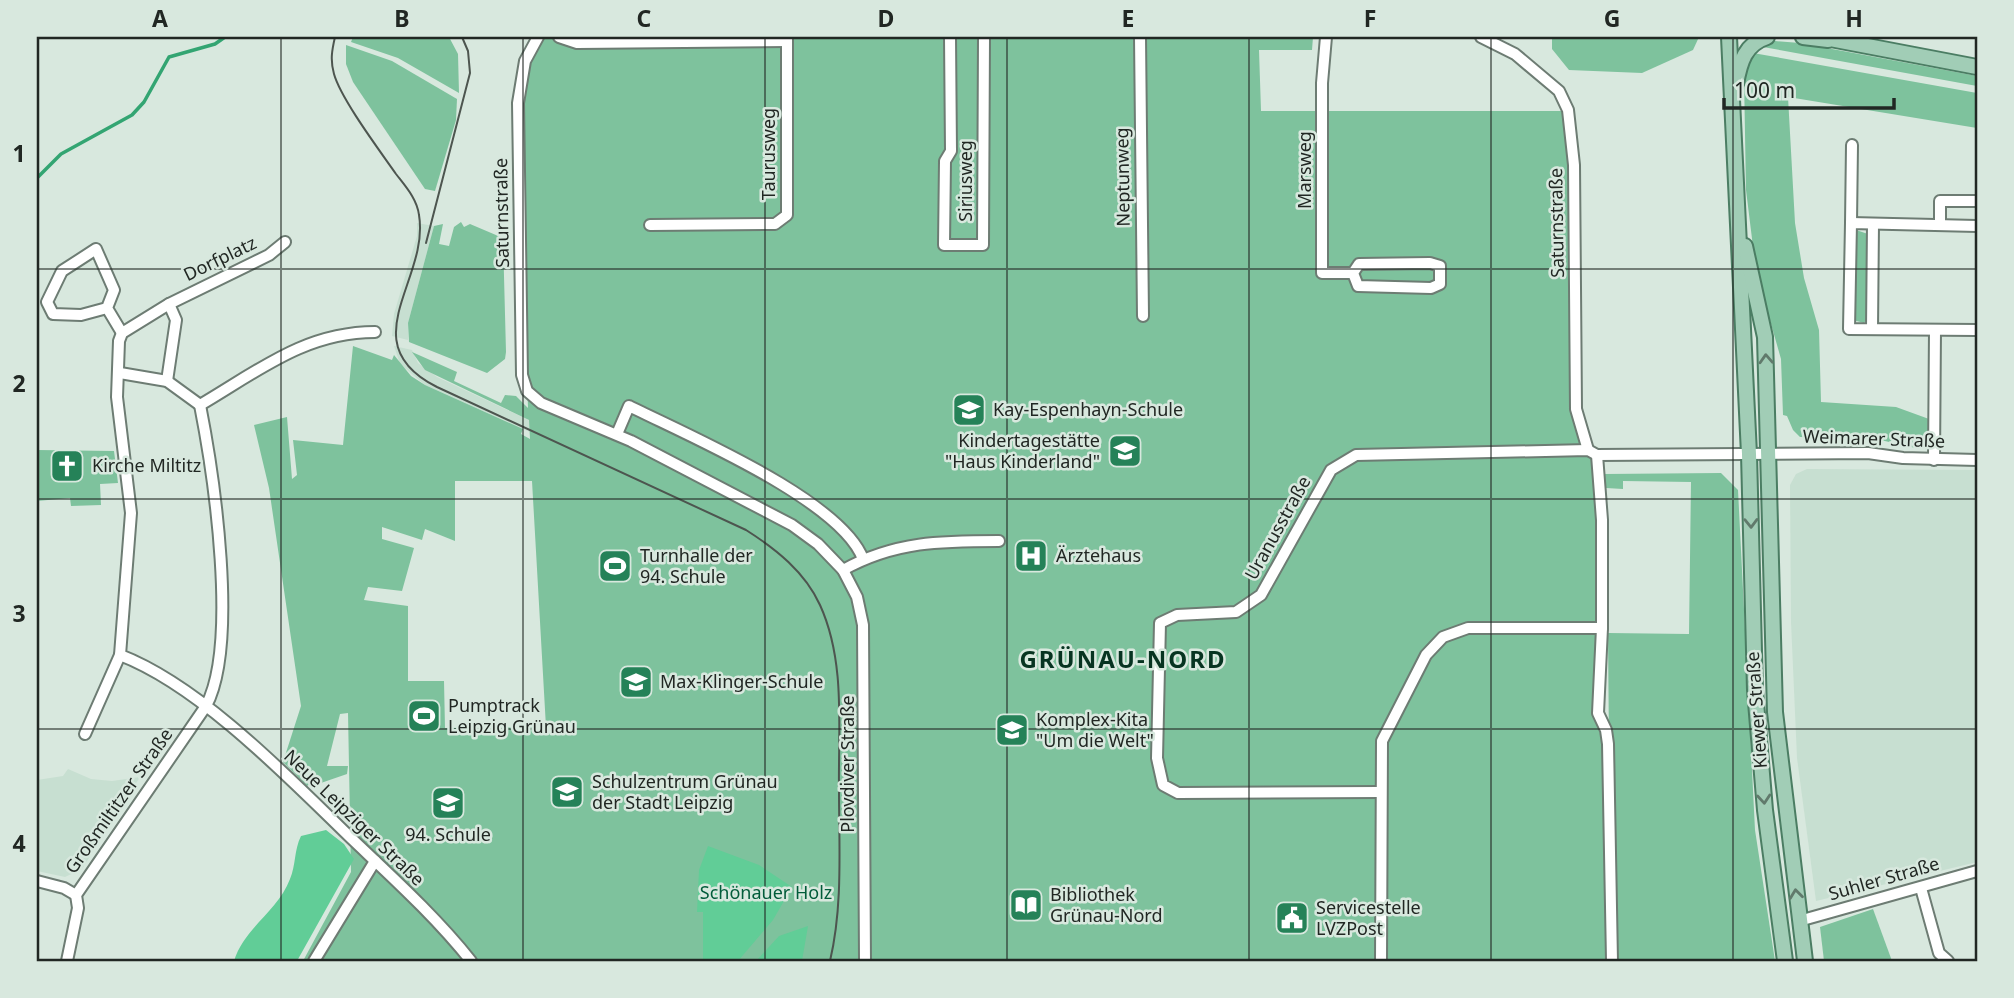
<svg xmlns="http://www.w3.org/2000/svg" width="2014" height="998" font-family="'Noto Sans',sans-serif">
<rect width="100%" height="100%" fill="#d8e8de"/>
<g fill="#c7dfd1">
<polygon points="417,223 434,226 408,323 408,340 392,336 394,314 417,236"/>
<polygon points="394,346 412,350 418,363 437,377 537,424 530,432 425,385 400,364"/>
<polygon points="1807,469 1977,470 1977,862 1816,901 1797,758 1791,622 1790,485 1796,474"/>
<polygon points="68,769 91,779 112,781 140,777 82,869 65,877 37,871 37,780 63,776"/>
</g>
<g fill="#7ec29d" fill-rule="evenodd">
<polygon points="353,37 449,37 458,54 459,93 398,58 351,42"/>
<path d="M538 37H561L577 43 787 37H1313L1312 50H1259L1261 111H1566L1570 138 1576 409 1588 450 1597 455 1598 713 1606 730 1612 961H303L351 872 348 713 340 714 327 766H348L347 774 318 784 316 780 307 786 283 762 301 706 269 488 254 425 287 417 292 479 297 475 293 440 343 445 353 346 392 360 394 355 411 376 425 385 523 429 521 434 530 439 529 420 425 370 412 352 457 372 454 381 501 403 505 395 516 396 528 408 518 103 525 61ZM455 481H532L546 727 445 728 444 681H408V606L364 600 368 587 402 591 414 548 382 539V527L422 540 425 529 455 541Z"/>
<polygon points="1552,37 1699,37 1693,50 1642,73 1569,70 1552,49"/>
<polygon points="1775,41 1800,43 1977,76 1977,86 1763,47"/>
<polygon points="346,45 392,61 457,99 456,120 435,191 425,189 353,82 346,64"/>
<polygon points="1753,53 1977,93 1977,128 1788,97 1795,223 1804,278 1819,330 1821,402 1896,407 1929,419 1928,448 1920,449 1876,439 1800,437 1793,430 1787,416 1783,415 1781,359 1756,271 1746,190 1744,77"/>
<polygon points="461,222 464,227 470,224 503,238 506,352 505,359 487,373 409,342 408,323 434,226 443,224 439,244 449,246 454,227"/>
<polygon points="1856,230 1868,234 1867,319 1864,323 1853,320 1854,232"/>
<polygon points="37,450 114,451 118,483 100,484 101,505 71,506 70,498 37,501"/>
<polygon points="1721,473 1738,490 1755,830 1775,961 1613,961 1615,750 1609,749 1608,633 1689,634 1691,482 1623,481 1623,489 1606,488 1604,474"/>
<polygon points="1873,909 1892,961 1824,961 1820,927"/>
</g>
<g fill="#61cd97">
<path d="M326 830 344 844 354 859 297 961H234C244 928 278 911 290 879 296 865 294 850 301 836Z"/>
<polygon points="708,846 759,865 792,887 773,920 738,961 703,961 703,912 697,912 699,870"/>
<polygon points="808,926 802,961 756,961 779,936"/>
</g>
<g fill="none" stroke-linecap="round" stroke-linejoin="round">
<polyline stroke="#33a572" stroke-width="3.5" points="37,178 61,154 132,115 144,102 169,57 215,44 225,37"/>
<defs>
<g id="minor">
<polyline points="538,37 525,61 518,103 522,375 527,391 541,403 631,441 792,525 818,544 843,570 857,597 863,625 865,961"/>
<polyline points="559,37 577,43 787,41"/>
<polyline points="950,37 951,151 945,161 944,245 983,245 984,37"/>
<polyline points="1140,37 1143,316"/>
<polyline points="1326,37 1322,83 1322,273 1353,273"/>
<polyline points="1481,37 1515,54 1559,91 1568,110 1574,165 1576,409 1588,450"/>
<polyline points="1851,223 1852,145"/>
<polyline points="650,225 775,224 787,215 787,37"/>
<polyline points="1940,225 1940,201 1977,201"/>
<polyline points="1977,226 1851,223 1849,329 1977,330"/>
<polygon points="1430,263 1440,266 1440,284 1431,288 1358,286 1353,273 1359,264"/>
<polyline points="169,304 269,255 285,242"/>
<polyline points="107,308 81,315 53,314 47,302 62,271 96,249 114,290 107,308 122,333"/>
<polyline points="1872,329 1873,224"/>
<polyline points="120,373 167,381 200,405"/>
<path d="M167 381 176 320 169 304 122 333 119 341 117 397 131 513 120 655C201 686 290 779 352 839 393 878 436 917 471 961"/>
<path d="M200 405C258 371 305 332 375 332"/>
<path d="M617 434 629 406C687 435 841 500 863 559"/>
<polyline points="1934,460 1935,330"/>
<path d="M843 570C895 541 942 541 999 541"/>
<polyline points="1602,628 1598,713 1606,730 1608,744 1612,961"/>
<polyline points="85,734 120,655"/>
<polyline points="1380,792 1178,793 1163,785 1157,758 1160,623 1177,615 1236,612 1261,595 1331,470 1356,455 1588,450 1597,455 1868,453 1903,458 1977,460"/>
<polyline points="37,881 64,888 76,895"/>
<polyline points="1921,888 1939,953 1948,961"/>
<polyline points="1799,921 1977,871"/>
<path d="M67 961 78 908 76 895 206 706C239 644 214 476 200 405"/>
<polyline points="314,961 375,861"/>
<polyline points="1381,961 1382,741 1426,655 1443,637 1468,628 1602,628 1602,520 1597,455"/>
</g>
<g id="major">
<polyline points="1729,37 1749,454 1755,690 1765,810 1785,961"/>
<polyline points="1803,37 1828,40"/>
<polyline points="1820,37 1977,67"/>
<path d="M1736 84C1740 62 1745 44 1767 37"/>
<polyline points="1745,246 1765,337 1775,712 1805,961"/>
</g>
</defs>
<use href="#minor" stroke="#6d7c73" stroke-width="14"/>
<use href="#major" stroke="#4b7d63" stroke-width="18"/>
<use href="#minor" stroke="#fff" stroke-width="10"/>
<use href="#major" stroke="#a1cdb6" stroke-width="14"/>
<g stroke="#4d554f" stroke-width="2">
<path d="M335 37C332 50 330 60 334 74 341 99 380 151 396 174 406 187 417 199 419 215 430 280 350 343 437 387L746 530C776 549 805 572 820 605 846 662 838 729 839 790 839 847 843 906 830 961"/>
<polyline points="426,243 470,73 468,51 462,37"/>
</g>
</g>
<defs><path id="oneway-chevron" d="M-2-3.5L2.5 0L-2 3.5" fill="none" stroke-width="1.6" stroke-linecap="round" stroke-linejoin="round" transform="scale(1.75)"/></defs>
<g stroke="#617a6c">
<use href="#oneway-chevron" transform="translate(1766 359) rotate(-93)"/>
<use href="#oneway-chevron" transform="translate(1751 523) rotate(89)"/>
<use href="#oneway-chevron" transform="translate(1764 799) rotate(85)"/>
<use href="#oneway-chevron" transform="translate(1796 894) rotate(-97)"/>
</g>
<path fill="none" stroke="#212723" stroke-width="2" stroke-opacity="0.55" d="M281 37V961M523 37V961M765 37V961M1007 37V961M1249 37V961M1491 37V961M1733 37V961M37 269H1977M37 499H1977M37 729H1977"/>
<defs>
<symbol id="school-square" viewBox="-11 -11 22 22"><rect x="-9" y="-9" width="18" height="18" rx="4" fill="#258258" stroke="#d8e8de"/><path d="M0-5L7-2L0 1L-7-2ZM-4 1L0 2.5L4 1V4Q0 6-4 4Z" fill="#fff"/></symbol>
<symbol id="church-square" viewBox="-11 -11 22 22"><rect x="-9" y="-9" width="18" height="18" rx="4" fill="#258258" stroke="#d8e8de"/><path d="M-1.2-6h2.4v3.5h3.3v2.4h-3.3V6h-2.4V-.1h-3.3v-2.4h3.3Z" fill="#fff"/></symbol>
<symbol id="hospital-square" viewBox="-11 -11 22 22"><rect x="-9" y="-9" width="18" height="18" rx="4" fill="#258258" stroke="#d8e8de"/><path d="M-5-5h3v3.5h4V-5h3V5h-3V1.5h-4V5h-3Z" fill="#fff"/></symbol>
<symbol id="stadium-square" viewBox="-11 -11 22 22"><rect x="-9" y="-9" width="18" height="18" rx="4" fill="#258258" stroke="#d8e8de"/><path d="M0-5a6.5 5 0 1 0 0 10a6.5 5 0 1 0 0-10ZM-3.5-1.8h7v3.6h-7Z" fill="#fff"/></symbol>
<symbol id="library-square" viewBox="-11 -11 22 22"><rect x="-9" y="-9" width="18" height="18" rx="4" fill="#258258" stroke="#d8e8de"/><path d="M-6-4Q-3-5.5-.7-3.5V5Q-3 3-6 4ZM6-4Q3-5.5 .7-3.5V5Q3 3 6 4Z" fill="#fff"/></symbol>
<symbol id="civic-square" viewBox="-11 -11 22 22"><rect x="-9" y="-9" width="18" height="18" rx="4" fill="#258258" stroke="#d8e8de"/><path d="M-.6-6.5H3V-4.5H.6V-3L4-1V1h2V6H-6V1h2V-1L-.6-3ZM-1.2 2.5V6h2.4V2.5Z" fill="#fff"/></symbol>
</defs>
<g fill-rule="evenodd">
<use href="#school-square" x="950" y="391" width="38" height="38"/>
<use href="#school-square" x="1106" y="432" width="38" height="38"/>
<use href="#church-square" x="48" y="447" width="38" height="38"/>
<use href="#hospital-square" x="1012" y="537" width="38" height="38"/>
<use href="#stadium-square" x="596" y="547" width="38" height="38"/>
<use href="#school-square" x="617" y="663" width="38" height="38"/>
<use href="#stadium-square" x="405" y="697" width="38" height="38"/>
<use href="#school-square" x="993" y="711" width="38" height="38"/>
<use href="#school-square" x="548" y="773" width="38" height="38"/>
<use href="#school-square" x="429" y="784" width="38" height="38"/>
<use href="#library-square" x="1007" y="886" width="38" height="38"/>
<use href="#civic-square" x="1273" y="899" width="38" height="38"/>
</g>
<g text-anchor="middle" stroke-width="5" stroke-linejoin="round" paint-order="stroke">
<g font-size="18" fill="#212723" stroke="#d8e8de">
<text transform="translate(769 154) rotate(-90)" y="6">Taurusweg</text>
<text transform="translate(1305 170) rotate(-90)" y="6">Marsweg</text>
<text transform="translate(1123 177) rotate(-91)" y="6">Neptunweg</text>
<text transform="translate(966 181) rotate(-90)" y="6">Siriusweg</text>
<text transform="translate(502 213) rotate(-91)" y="6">Saturnstraße</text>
<text transform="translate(1557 223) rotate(-91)" y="6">Saturnstraße</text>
<text transform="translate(220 259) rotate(-26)" y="6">Dorfplatz</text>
<text transform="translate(1874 439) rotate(2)" y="6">Weimarer Straße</text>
<text transform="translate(1278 528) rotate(-61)" y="6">Uranusstraße</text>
<text transform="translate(1757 710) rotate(-94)" y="6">Kiewer Straße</text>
<text transform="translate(848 764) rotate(-90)" y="6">Plovdiver Straße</text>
<text transform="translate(119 801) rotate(-55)" y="6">Großmiltitzer Straße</text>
<text transform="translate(354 818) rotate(44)" y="6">Neue Leipziger Straße</text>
<text transform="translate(1884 879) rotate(-16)" y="6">Suhler Straße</text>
</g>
<g font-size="18" fill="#212723" stroke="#d8e8de" text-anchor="start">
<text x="993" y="416">Kay-Espenhayn-Schule</text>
<text x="1100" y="447" text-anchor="end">Kindertagestätte<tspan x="1100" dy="21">"Haus Kinderland"</tspan></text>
<text x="92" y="472">Kirche Miltitz</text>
<text x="640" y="562">Turnhalle der<tspan x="640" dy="21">94. Schule</tspan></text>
<text x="1056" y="562">Ärztehaus</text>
<text x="660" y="688">Max-Klinger-Schule</text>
<text x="448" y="712">Pumptrack<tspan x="448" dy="21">Leipzig Grünau</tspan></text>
<text x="1036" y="726">Komplex-Kita<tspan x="1036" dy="21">"Um die Welt"</tspan></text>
<text x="592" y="788">Schulzentrum Grünau<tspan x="592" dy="21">der Stadt Leipzig</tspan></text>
<text x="448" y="841" text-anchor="middle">94. Schule</text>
<text x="1050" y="901">Bibliothek<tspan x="1050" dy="21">Grünau-Nord</tspan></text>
<text x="1316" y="914">Servicestelle<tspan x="1316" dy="21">LVZPost</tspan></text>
</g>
<g font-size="18" fill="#025c3a" stroke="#d8e8de">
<text x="766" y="899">Schönauer Holz</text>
</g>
<g font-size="24" font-weight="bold" letter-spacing="2" fill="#073421" stroke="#d8e8de">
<text x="1123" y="668">GRÜNAU-NORD</text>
</g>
</g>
<rect width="2014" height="998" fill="none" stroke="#d8e8de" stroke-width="77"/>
<path d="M1724 98v10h170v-10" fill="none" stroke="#212723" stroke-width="3.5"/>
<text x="1734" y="98" font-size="21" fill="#212723" stroke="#d8e8de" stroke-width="5" paint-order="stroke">100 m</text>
<rect x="38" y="38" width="1938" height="922" fill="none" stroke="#212723" stroke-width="2.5"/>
<g font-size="23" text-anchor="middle" font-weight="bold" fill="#212723">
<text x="160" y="27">A</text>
<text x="402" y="27">B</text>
<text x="644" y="27">C</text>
<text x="886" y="27">D</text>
<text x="1128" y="27">E</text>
<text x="1370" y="27">F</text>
<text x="1612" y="27">G</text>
<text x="1854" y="27">H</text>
<text x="19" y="162">1</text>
<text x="19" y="392">2</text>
<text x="19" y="622">3</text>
<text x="19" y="852">4</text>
</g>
</svg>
